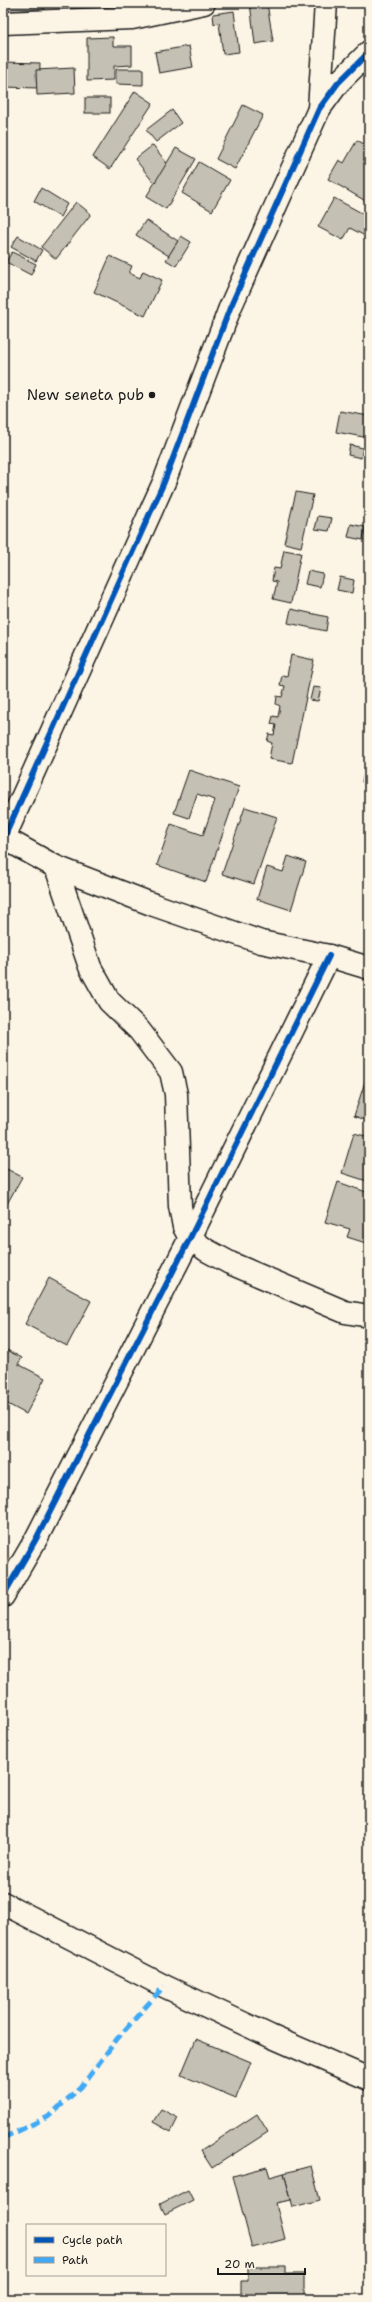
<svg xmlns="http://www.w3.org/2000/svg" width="372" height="2302" font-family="'Shantell Sans',sans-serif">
<rect width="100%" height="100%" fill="#fcf5e5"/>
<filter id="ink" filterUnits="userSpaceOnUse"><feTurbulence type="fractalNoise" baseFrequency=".025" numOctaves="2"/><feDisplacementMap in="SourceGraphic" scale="8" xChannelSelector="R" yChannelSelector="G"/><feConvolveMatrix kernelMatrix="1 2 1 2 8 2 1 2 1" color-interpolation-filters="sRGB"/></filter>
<g filter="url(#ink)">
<g fill="#c4c0b3" stroke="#1c1c1c">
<polygon points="7,3 44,3 45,9 8,11"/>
<polygon points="250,3 267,3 273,41 255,44"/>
<polygon points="234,11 239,52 223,54 219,23 214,24 213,14"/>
<polygon points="113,37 113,46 132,46 132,65 114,66 114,80 87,81 87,38"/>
<polygon points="189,46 193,67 159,73 155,52"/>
<polygon points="3,62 40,63 39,88 3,87"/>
<polygon points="74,68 75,93 37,95 36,70"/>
<polygon points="116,69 143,69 143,85 116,84"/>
<polygon points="135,91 153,103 110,169 93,157"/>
<rect x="85" y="98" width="25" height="15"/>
<polygon points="243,105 263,115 235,169 216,159"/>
<polygon points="172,110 181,123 156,142 146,130"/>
<polygon points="357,140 369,147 369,203 328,179 339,160 344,163"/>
<polygon points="153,145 172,170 154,183 135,159"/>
<polygon points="176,148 196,159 166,209 146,197"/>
<polygon points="199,162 230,180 212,211 182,193"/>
<polygon points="41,188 67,204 60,217 34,201"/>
<polygon points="334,198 369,217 369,228 365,236 350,228 343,240 318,227"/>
<polygon points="76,202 91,214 56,259 41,247"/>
<polygon points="146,220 178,241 169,256 136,235"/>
<polygon points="18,236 42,250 36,261 11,247"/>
<polygon points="181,236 191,242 176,266 166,260"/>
<polygon points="12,252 36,264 31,275 6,262"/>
<polygon points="110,256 132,266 129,273 140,278 143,271 162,280 145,316 94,292"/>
<polygon points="340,411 369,416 369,438 336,432"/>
<polygon points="350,445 363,448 361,458 348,455"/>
<polygon points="296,492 313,495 301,547 284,543"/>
<polygon points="318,516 332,518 329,531 315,529"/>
<polygon points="351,524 365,527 363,540 348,537"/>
<polygon points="284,550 301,553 291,603 273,599 277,582 272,581 274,568 280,569"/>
<polygon points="308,571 323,574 320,587 305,584"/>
<polygon points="340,577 354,580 352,593 337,590"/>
<polygon points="291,609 328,617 326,631 288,623"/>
<polygon points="291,655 314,660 292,763 269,759 272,743 267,741 269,734 274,735 276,725 271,724 273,716 278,717 280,706 276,704 277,696 282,697 285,686 280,685 282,675 287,676"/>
<polygon points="313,687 321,688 318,701 310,700"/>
<polygon points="367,760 369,760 369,783 362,782"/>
<polygon points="189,770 239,787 206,882 157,865 171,824 203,835 215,800 197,794 189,818 174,813"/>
<polygon points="245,807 277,817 254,884 222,874"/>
<polygon points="288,856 306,862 291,910 257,899 267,867 283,872"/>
<polygon points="369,1069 369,1121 354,1116"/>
<polygon points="354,1133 369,1137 369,1174 367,1181 342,1173"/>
<polygon points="3,1167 22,1177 3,1211"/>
<polygon points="338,1182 369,1193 369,1244 347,1237 350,1229 325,1222"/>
<polygon points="49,1278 91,1301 67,1346 25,1324"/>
<polygon points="3,1348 22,1358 18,1364 45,1378 26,1414 4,1402 10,1392 3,1388"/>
<polygon points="196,2039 251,2062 236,2098 181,2075"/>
<polygon points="161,2109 178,2118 171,2132 153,2122"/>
<polygon points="257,2114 268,2132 212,2168 201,2151"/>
<polygon points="311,2166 320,2200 293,2207 284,2173"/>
<polygon points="267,2167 270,2177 284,2173 291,2200 276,2203 285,2239 252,2248 233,2176"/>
<polygon points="188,2190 193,2200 165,2214 160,2204"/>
<polygon points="248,2267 285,2267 285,2274 304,2274 304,2299 241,2299 241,2281 248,2281"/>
</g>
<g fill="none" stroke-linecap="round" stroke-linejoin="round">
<defs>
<g id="minor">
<polyline points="3,23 132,18 204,3"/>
<polyline points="319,109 326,3"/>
<polyline points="4,838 56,867 154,905 261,942 329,956 369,968"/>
<polyline points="3,840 164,482 230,308 319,109 338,83 369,52"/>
<polyline points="56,867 90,967 109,1001 139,1030 171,1072 176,1094 180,1206 184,1227 190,1238 206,1250 230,1263 345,1312 369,1316"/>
<polyline points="3,1596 36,1539 190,1238 329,956"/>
<polyline points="3,1903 164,1986 270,2036 369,2079"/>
</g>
</defs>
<use href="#minor" stroke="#1c1c1c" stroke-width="25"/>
<use href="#minor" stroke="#fcf5e5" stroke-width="22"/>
<polyline stroke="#3fa9f5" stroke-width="5" stroke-dasharray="10 5" stroke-linecap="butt" points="3,2138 48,2117 81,2087 117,2039 164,1986"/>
<defs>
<g id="cycleway">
<polyline points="3,840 164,482 230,308 319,109 338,83 369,52"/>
<polyline points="3,1596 36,1539 190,1238 329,956"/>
</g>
</defs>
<use href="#cycleway" stroke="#fcf5e5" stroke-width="8"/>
<use href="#cycleway" stroke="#0057b8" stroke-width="6"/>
</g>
</g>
<circle fill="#1c1c1c" stroke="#fcf5e5" stroke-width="1.5" cx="152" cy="395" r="4"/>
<g text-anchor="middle" stroke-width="4" stroke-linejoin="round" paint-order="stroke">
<g font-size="15" fill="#1c1c1c" stroke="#fcf5e5" text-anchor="end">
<text x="144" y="400">New seneta pub</text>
</g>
</g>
<rect width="372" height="2302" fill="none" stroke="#fcf5e5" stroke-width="16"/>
<rect x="8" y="8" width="356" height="2286" fill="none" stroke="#1c1c1c" stroke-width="1.5" filter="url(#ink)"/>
<rect x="26" y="2224" width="140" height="52" fill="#fcf5e5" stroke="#a29e95"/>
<rect x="34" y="2237" width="20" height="6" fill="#0057b8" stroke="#a29e95"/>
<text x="62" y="2244" font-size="12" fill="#1c1c1c">Cycle path</text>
<rect x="34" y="2257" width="20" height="6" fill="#3fa9f5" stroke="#a29e95"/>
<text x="62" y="2264" font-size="12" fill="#1c1c1c">Path</text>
<path d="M218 2268v6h87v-6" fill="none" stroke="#1c1c1c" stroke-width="2"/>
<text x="224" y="2268" font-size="12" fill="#1c1c1c" stroke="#fcf5e5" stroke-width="3" paint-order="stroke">20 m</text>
</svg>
